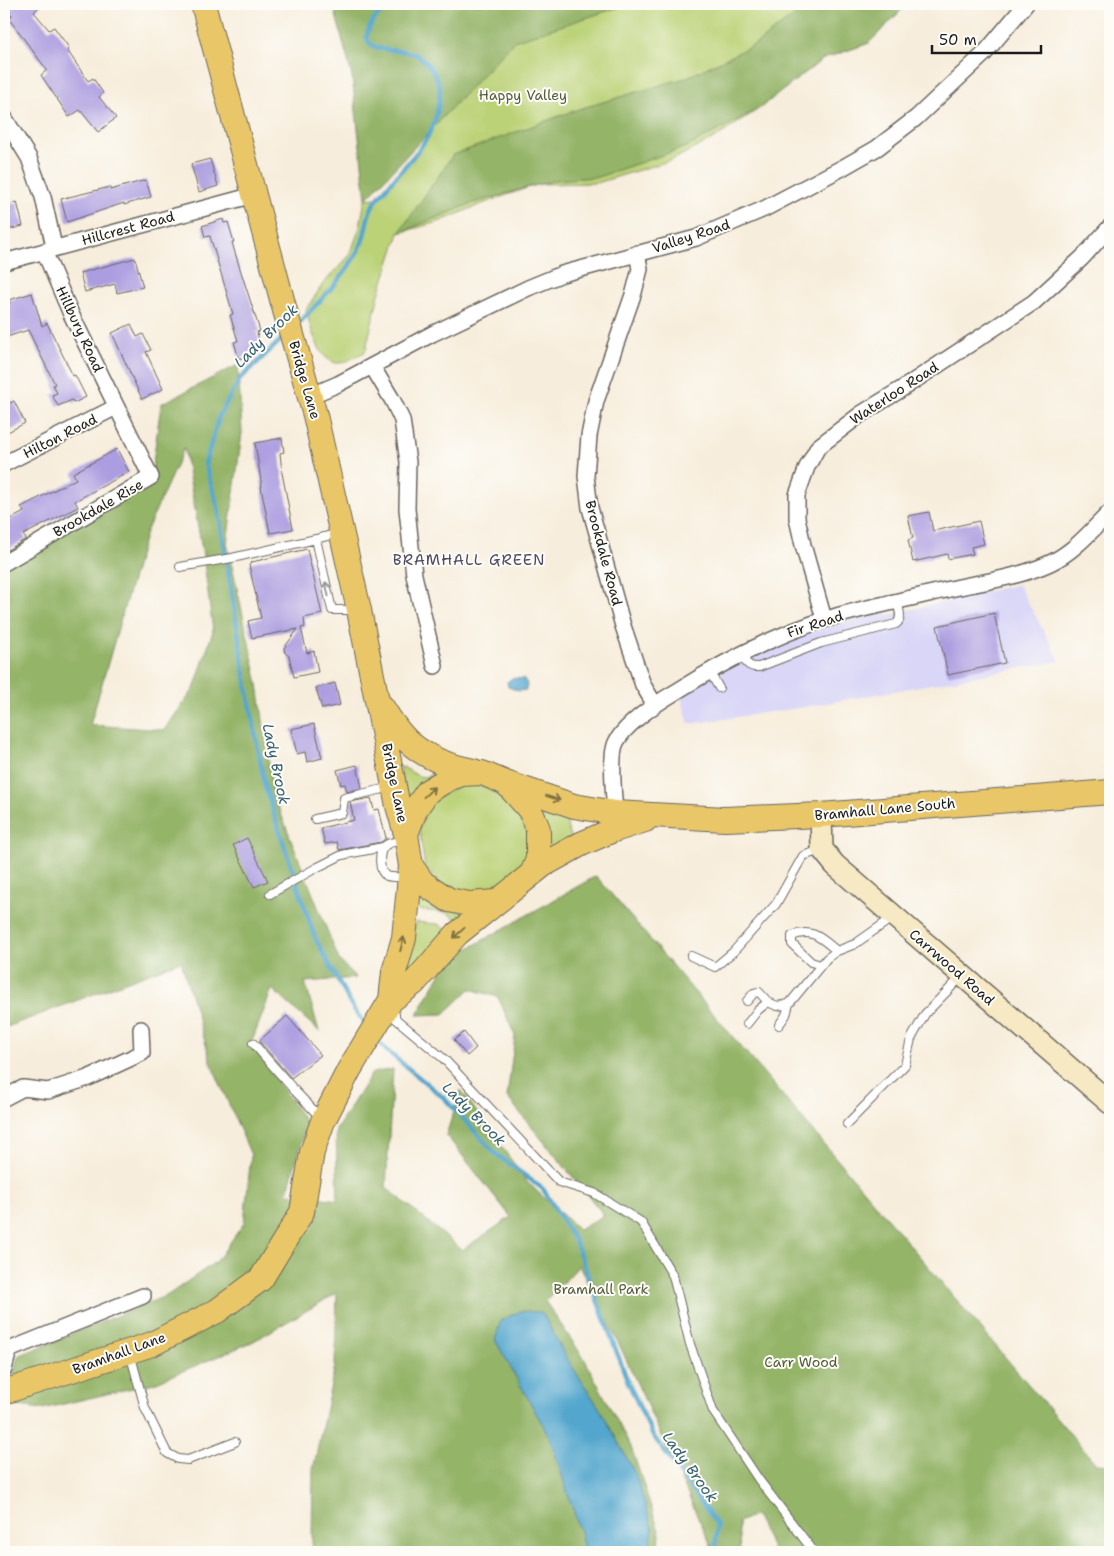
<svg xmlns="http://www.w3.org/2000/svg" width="1114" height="1556" viewBox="0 0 1114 1556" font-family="'Shantell Sans',sans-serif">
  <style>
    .built { fill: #d9d6f7 }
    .green { fill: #bbd277; stroke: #6c774a }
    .forest { fill: #94b468; stroke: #586842; fill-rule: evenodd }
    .water { fill: #52a6cd; stroke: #376174 }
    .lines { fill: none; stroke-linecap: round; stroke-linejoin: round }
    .stream { stroke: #52a6cd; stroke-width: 4.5 }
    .building { fill: #ac9de0 }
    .lane-casing { stroke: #69655f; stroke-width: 10 }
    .street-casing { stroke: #69655f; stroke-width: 18 }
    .secondary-casing { stroke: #69655f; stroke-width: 24 }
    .primary-casing { stroke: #69655f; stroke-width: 26 }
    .lane { stroke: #fff; stroke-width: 8 }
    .street { stroke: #fff; stroke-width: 15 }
    .secondary { stroke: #f6e9c3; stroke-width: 21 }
    .primary { stroke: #e9c769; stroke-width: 24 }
    .oneway { stroke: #999 }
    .oneway2 { stroke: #827242 }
    .labels { text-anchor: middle; stroke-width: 4; stroke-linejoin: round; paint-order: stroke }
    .park-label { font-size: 14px; fill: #545c3c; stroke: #fdfcf7 }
    .street-label { font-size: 14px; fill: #1c1c1c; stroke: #fdfcf7 }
    .water-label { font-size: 15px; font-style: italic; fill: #376174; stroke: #fdfcf7 }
    .neighbourhood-label { font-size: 15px; letter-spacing: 1px; fill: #4e4961; stroke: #fdfcf7 }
  </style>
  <rect width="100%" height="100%" fill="#fdfcf7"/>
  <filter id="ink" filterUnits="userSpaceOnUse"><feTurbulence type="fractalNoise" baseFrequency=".02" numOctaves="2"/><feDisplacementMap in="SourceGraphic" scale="10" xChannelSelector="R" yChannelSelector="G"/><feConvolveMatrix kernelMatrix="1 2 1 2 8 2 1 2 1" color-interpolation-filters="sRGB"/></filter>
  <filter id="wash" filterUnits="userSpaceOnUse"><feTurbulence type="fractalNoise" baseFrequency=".0096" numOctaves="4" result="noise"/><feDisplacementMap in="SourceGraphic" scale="20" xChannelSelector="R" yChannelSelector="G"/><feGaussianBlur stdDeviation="1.12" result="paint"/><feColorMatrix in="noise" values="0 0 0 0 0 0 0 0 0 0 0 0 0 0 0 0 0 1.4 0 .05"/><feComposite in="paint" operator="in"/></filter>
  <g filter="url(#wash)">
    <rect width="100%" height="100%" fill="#f7eddc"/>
    <path class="built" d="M1018 584 1060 661 805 707 689 724 681 697 705 680 760 652 801 635 852 620 887 612 888 615Z"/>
    <path class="green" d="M383 4H907L869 43 823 59 760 108 715 138 672 160 597 183 538 184 479 205 441 221 399 233 379 294 365 352C357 355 348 362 340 363 319 365 310 325 306 310L323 284 350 255 360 227 365 199 376 198 423 142 433 122Z
      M403 767 418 776 425 777 439 771 409 804 399 768Z
      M474 784 485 787 512 802 528 819 529 862 490 895 450 896 425 868 419 828 432 801 460 785Z
      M535 800 566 815 568 830 572 838 550 851Z
      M416 890 466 914 461 923 448 913 419 910 415 907Z
      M416 922 438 924 448 931 413 975 402 969Z"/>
    <path class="forest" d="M333 4H629L514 41 366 199 352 76Z
      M810 4H907L869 43 823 59 760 108 689 146 598 177 555 180 473 203 399 233 453 155 579 109 685 78 756 44Z
      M238 365 242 433 227 543 258 684 273 794 339 960 356 978 305 982 319 1031 272 989 251 1044 307 1124 287 1193 338 1200 336 1130 372 1073 393 1069 386 1187 462 1250 511 1217 446 1135 461 1090 527 1182 579 1230 604 1215 507 1097 515 1036 498 997 470 989 444 1014 417 1015 448 960 596 876 1096 1464 1110 1465V1552H774L755 1515 738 1522 740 1552H714L620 1346 579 1266 545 1301 585 1360 631 1447 660 1534 658 1552H315L312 1544 313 1470 335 1366 337 1293 252 1342 154 1383 42 1409 5 1404 18 1356 168 1295 217 1261 244 1223 251 1155 212 1065 181 961 4 1028V563L151 477 161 404ZM184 448 203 555 213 631 194 689 164 730 90 725 146 532Z"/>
    <path class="water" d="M512 678 524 679 527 684 526 690 519 691 508 687 507 682Z
      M521 1311 542 1312 566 1357 600 1409 636 1475 653 1529 650 1552H584L581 1535 550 1438 495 1340 501 1320Z"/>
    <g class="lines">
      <path class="stream" d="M297 325C320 301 347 275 361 245 366 234 366 220 371 209 375 201 382 194 387 187 415 153 438 138 440 90 440 84 435 75 432 70 426 61 419 54 408 52 394 49 358 53 369 28 373 19 382 11 388 4
        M284 337 240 379 219 416 205 464 218 507 244 670 265 787 315 938 353 1008 366 1025
        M377 1039 386 1050 444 1098 496 1154 543 1189 575 1241 628 1382 652 1434 717 1525 715 1552"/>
    </g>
    <g id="blocks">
      <path class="building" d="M4 4H42L34 12 49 30 54 27 69 48 67 50 88 81 93 78 103 93 99 97 116 118 98 132 80 110 69 117 41 75 47 70 9 19 12 15Z
        M210 159 218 186 199 192 191 164Z
        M146 180 151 197 124 205V203L67 222 61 199 110 187V190Z
        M17 202 23 226 4 231V206Z
        M223 219 224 223 228 222 234 242H232L235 253 260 331 257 332 260 345 251 347 253 354 239 359 234 342 238 341 230 315 233 314 210 236 205 237 202 226Z
        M135 258 143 287 117 293 115 284 85 292 80 273Z
        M32 293 42 326 47 323 73 376 75 375 86 397 74 403 72 400 58 406 52 395 57 393 53 385 55 384 28 330 4 338V305L10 303 9 300Z
        M131 324 137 337 143 334 151 350 146 352 163 389 142 399 112 333Z
        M14 401 25 423 4 434V406Z
        M282 438 284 452 280 453 282 473 293 529 270 533 261 487H262L255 443Z
        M117 449 129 472 75 501 78 507 23 535 26 539 4 552V523L24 512 21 507 76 479 73 473Z
        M929 512 933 531 979 521 984 544 971 547 973 554 948 559 947 554 913 562 908 540 913 538 908 516Z
        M307 549 322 614 304 618 305 627 301 628 307 653 314 651 318 672 294 677 289 656 285 653 284 648 298 629 252 638 248 621 261 618 249 565 252 562Z
        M994 613 1005 663 948 675 937 626Z
        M335 683 340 705 322 709 316 688Z
        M314 724 322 758 307 762 305 752 297 754 291 729Z
        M357 765 362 788 347 792 345 784 341 785 337 770Z
        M371 798 374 810 379 809 386 838 381 842 339 850 337 842 325 844 321 828 354 820 350 802Z
        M247 838 268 881 254 887 233 845Z
        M287 1016 321 1055 291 1078 259 1041Z
        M464 1032 476 1048 467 1056 454 1040Z"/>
    </g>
  </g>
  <g filter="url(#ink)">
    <use href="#blocks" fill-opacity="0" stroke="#69655f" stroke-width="1"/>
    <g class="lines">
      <g class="lane-casing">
        <path id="lane" d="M339 533 316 539 332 610H357
          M180 567 232 558 316 539
          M740 654C746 662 748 668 759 667L821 643 896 624C903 619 899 609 897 602
          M709 671 719 688
          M315 819 342 813 344 798 392 787
          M405 841C399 842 391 841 386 845 378 850 378 872 387 876 393 878 401 877 407 877
          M270 894 316 868 342 855 383 847
          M691 956 715 967 733 952 776 904 803 856 821 850
          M821 965 811 962 792 944V936C812 927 822 939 837 951
          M747 1001 754 993 759 992 768 1002
          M393 1007 396 1019 444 1059 559 1182 594 1193 641 1222 673 1276 690 1344 713 1411 759 1480 814 1552
          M747 1024 758 1010 768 1002 777 1006 789 1004 827 958 837 951 855 944 892 918
          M779 1025 786 1015 789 1004
          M253 1043 295 1091 320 1117
          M847 1124 905 1065 911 1039 925 1014 961 977
          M130 1353 145 1408 167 1453 178 1459 188 1460 235 1442"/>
      </g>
      <g class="street-casing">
        <path id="street" d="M4 117 29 158 43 197 54 247
          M637 253 640 269 634 292 596 401 589 436 586 476 590 508 623 626 643 685 655 705
          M4 262 254 195
          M372 366 393 401 402 420 408 462 407 509 414 575 435 666
          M310 396 338 384 432 334 528 288 562 274 696 238 764 209 842 168 877 148 916 118 984 54 1026 4
          M4 464 116 407
          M4 563 151 477 71 314 44 251
          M824 619 803 545 797 518V495L807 467 818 447 861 414 900 390 1034 302 1082 258 1110 227
          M614 820 615 813C614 797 610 760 615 745 622 726 657 703 674 693 734 655 794 625 863 609 895 602 927 594 959 587 989 581 1022 576 1050 563 1074 552 1092 530 1110 512
          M4 1098 23 1088 48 1091 88 1078 142 1053 141 1029
          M4 1369 9 1350 143 1296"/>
      </g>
      <g class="secondary-casing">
        <path id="secondary" d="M821 815 822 849 835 865 1110 1103"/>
      </g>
      <g class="primary-casing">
        <path id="primary" d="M203 4 284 307 315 415 359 610 398 806 406 834
          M382 707C390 720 399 734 411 744 429 759 451 767 474 771
          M506 783 574 806 615 813 725 819 821 815 1110 792
          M496 902 469 904 449 900 423 883 411 866 406 834 416 808 428 791 448 779 462 774 482 773 506 783 530 810 538 829V859L532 874
          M391 1000 414 983 457 934 543 865 581 844 611 831 645 820
          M4 1392 152 1344 217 1311 261 1279 302 1212 312 1152 323 1121 349 1070 391 1000 394 972 404 938 411 866"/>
      </g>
      <use href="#lane" class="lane"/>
      <use href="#street" class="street"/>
      <use href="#secondary" class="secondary"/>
      <use href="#primary" class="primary"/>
    </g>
    <defs><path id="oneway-shaft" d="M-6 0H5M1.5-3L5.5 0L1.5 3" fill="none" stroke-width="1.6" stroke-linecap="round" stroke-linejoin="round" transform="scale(1.25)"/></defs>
    <use class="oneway" href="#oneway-shaft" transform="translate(327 589) rotate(-102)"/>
    <g class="oneway2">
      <use href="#oneway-shaft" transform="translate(429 792) rotate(-43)"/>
      <use href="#oneway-shaft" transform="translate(553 798) rotate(18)"/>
      <use href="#oneway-shaft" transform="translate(459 933) rotate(137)"/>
      <use href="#oneway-shaft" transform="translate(402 944) rotate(-76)"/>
    </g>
  </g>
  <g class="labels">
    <g class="park-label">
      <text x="523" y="100">Happy Valley</text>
      <text x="601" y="1294">Bramhall Park</text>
      <text x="801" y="1367">Carr Wood</text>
    </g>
    <g class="street-label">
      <text transform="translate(128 228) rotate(-15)" y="5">Hillcrest Road</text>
      <text transform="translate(691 236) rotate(-18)" y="5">Valley Road</text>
      <text transform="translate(80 329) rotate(65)" y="5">Hillbury Road</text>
      <text transform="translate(305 380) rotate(74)" y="5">Bridge Lane</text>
      <text transform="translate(894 393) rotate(-33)" y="5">Waterloo Road</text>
      <text transform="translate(60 436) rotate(-27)" y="5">Hilton Road</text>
      <text transform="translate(98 508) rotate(-30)" y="5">Brookdale Rise</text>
      <text transform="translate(604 553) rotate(75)" y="5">Brookdale Road</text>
      <text transform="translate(815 624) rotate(-18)" y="5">Fir Road</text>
      <text transform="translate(395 783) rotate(78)" y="5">Bridge Lane</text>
      <text transform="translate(885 809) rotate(-5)" y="5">Bramhall Lane South</text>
      <text transform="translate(952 967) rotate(41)" y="5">Carrwood Road</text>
      <text transform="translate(119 1353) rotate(-20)" y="5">Bramhall Lane</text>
    </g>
    <g class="water-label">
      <text transform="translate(266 336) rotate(-45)" y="5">Lady Brook</text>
      <text transform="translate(276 764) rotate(78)" y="5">Lady Brook</text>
      <text transform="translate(474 1114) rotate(45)" y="5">Lady Brook</text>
      <text transform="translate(690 1467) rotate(54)" y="5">Lady Brook</text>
    </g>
    <g class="neighbourhood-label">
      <text x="469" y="565">BRAMHALL GREEN</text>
    </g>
  </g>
  <rect width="1114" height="1556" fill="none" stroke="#fdfcf7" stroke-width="20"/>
  <path d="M932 45v8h109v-8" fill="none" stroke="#1c1c1c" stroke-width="2.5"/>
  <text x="939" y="45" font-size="15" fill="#1c1c1c" stroke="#fdfcf7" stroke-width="4" paint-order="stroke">50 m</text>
</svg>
